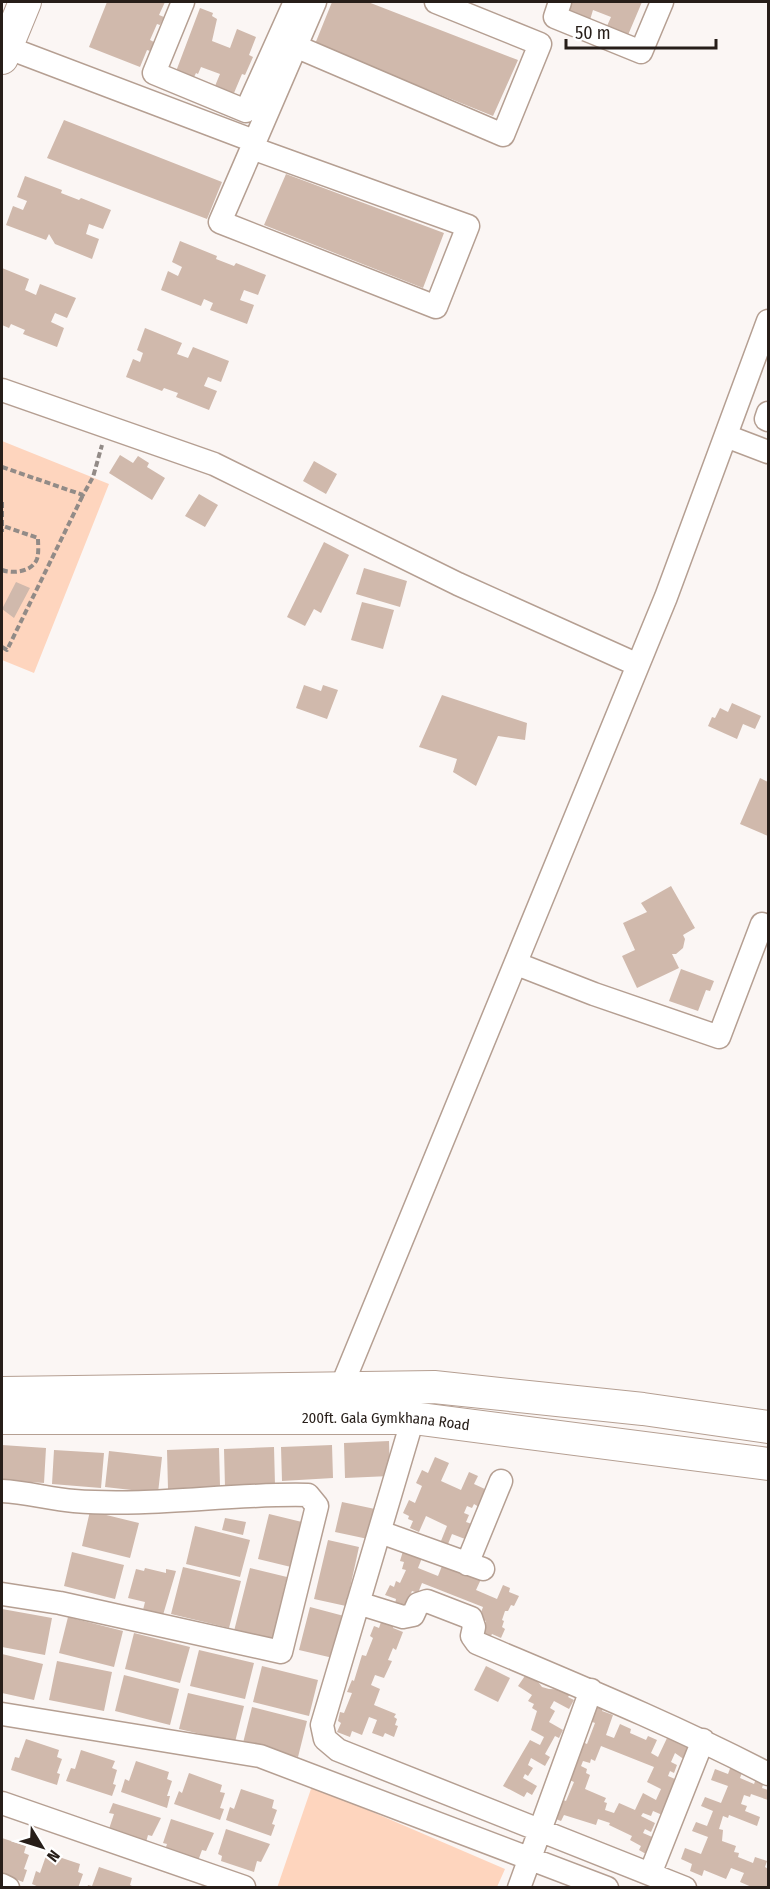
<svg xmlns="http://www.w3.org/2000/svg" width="770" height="1889" viewBox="0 0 770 1889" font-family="'Fira Sans Condensed',sans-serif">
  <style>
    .green { fill: #fed5be }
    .building { fill: #d0b9ac; fill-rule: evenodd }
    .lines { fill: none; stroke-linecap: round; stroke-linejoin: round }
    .street-casing { stroke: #b59f92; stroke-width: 25 }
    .secondary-casing { stroke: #b59f92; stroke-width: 34 }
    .path { stroke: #928b87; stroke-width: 4; stroke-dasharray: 6 3; stroke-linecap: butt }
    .street { stroke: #fff; stroke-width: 22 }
    .secondary { stroke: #fff; stroke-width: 32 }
    .labels { text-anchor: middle; stroke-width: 4.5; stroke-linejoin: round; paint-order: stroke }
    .street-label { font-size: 15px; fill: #271e19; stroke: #fff }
  </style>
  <rect width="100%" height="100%" fill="#fbf6f4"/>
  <path class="green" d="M2 441 109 484 34 673 2 660Z
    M312 1786 505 1869 497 1887 277 1888Z"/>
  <path class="building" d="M107 2H165L159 15 164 17 160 25 157 24 150 40 154 42 150 51 147 50 140 67 89 47Z
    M332 2H368L518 60 493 116 315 44Z
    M567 2H642L628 35 607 26 611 17 593 10 590 20 564 10Z
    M200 8 213 13 212 16 217 19 212 41 230 48 237 29 256 37 249 55 253 57 245 75 242 74 234 93 215 86 220 74 201 67 198 74 196 73 193 79 175 74Z
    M64 120 222 182 207 219 47 158Z
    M286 174 444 233 423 288 264 225Z
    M25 176 62 190 61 193 79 200 81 198 111 210 103 229 89 224 86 234 99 239 92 259 55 244 49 234 46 240 6 225 13 206 23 210 27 201 17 197Z
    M180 241 217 256 216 259 234 266 236 263 266 275 258 295 244 290 240 300 254 305 247 324 210 310 213 303 204 299 201 306 161 290 168 271 178 276 182 267 172 262Z
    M2 268 29 279 25 290 36 295 40 284 76 298 67 318 55 313 51 322 64 328 57 347 23 334 25 330 11 324 9 328 2 325Z
    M145 328 182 343 177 354 188 358 193 347 229 361 221 382 208 377 204 386 217 391 209 410 176 397 178 393 164 388 162 391 126 377 133 359 140 362 143 353 137 350Z
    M120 455 133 463 138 456 149 463 147 467 165 478 152 500 109 473Z
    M314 461 337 474 326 494 303 481Z
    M199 494 218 505 205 527 185 516Z
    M324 542 349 555 321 613 314 609 305 626 287 617Z
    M364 568 407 581 400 607 356 594Z
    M16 582 30 588 14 618 2 609Z
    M362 602 394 610 383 649 351 640Z
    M304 685 321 691 323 685 338 690 327 719 296 708Z
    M442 695 527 723 525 740 498 736 476 786 453 772 457 759 419 747Z
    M732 703 761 716 755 729 743 724 737 739 708 726 712 717 715 718 720 708 728 712Z
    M760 778 768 782V836L740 824Z
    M671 886 695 928 683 935 685 939 683 948 676 954H672L679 968 637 988 622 956 635 950 623 923 647 912 641 903Z
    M681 969 714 981 710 991 706 990 698 1011 669 1001Z
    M389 1441 390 1476 345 1478 344 1443Z
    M2 1445 46 1448 44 1483 2 1480Z
    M332 1445 333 1478 282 1481 281 1447Z
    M274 1447 275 1485 225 1487 224 1449Z
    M219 1448 220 1486 168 1489 167 1450Z
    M54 1450 104 1453 101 1488 52 1484Z
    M109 1451 162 1457 158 1493 105 1487Z
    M435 1457 449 1463 441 1481 461 1490 469 1472 478 1476 474 1484 487 1490 479 1507 474 1504 472 1508 467 1506 464 1513 469 1515 466 1522 472 1524 465 1539 452 1534 448 1544 441 1541 447 1526 426 1516 419 1532 410 1528 413 1521 408 1519 409 1516 403 1513 409 1500 415 1503 422 1486 416 1483 422 1470 428 1473Z
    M342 1502 375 1509 368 1539 335 1532Z
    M90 1511 139 1523 130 1558 82 1546Z
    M269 1514 302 1522 291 1567 258 1559Z
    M225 1518 246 1522 243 1535 222 1530Z
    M195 1526 250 1540 240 1577 186 1564Z
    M328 1540 359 1547 346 1606 314 1599Z
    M403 1551 424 1553 418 1568 438 1576 444 1561 482 1577 476 1590 497 1599 503 1585 510 1588 509 1592 519 1596 514 1606 511 1605 508 1611H505L502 1620 504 1621 502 1627 505 1629 501 1638 492 1634 488 1641 479 1638 486 1621 479 1618 483 1607 422 1583 418 1593 412 1591 405 1608 395 1604 396 1599 385 1595 390 1585 394 1587 396 1581 400 1583 406 1570 402 1569 404 1562 400 1561Z
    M72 1552 124 1565 115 1599 64 1586Z
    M183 1567 241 1581 229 1628 171 1614Z
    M145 1568 166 1573V1569L176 1571 163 1615 143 1610 145 1602 128 1598 136 1569 144 1571Z
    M250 1568 287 1577 272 1640 234 1631Z
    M310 1607 344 1616 333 1658 299 1650Z
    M2 1609 52 1618 45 1655 2 1647Z
    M68 1617 123 1631 114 1667 59 1653Z
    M382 1619 394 1624 393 1628 403 1632 396 1650 393 1648 388 1660 392 1661 384 1678 375 1675 371 1685 380 1689 374 1705 396 1714 394 1717 397 1719 395 1725 398 1726 394 1737 385 1733 383 1737 372 1733 377 1720 369 1717 362 1735 352 1731 350 1737 337 1732 341 1723 338 1721 340 1712 344 1713 352 1693 347 1692 352 1680 354 1681 362 1655 366 1656 373 1638 370 1636 374 1626 379 1628Z
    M134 1633 190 1647 180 1683 125 1669Z
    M199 1650 254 1663 245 1699 190 1686Z
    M2 1654 43 1664 34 1700 2 1693Z
    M57 1661 112 1672 104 1711 49 1700Z
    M262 1666 318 1680 309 1716 253 1702Z
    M486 1666 510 1678 498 1702 474 1690Z
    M529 1670 542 1687 549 1689 573 1690 568 1697 574 1700 569 1709 554 1701 550 1708 555 1711 549 1722 563 1730 559 1738 555 1736 545 1754 550 1757 545 1766 531 1758 528 1765 533 1768 528 1776 525 1774 523 1778 537 1786 532 1795 527 1792 524 1797 503 1786 530 1740 540 1745 544 1737 531 1730 537 1711 532 1708 534 1704 528 1701 532 1695 518 1686Z
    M124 1675 179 1689 170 1725 115 1711Z
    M188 1693 244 1706 235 1742 179 1729Z
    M592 1703 604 1707 602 1711 613 1715 606 1735 614 1738 620 1724 631 1729 630 1733 646 1740 648 1736 657 1740 651 1753 658 1757 668 1736 694 1742 685 1760 675 1753 671 1762 677 1765 674 1773 670 1771 668 1776 682 1782 667 1817 653 1811 651 1816 643 1813 641 1816 655 1823 651 1832 645 1829 643 1833 659 1840 646 1854 639 1850 641 1846 630 1840 632 1836 609 1825 610 1823 598 1819 596 1825 564 1815 561 1821 548 1816 553 1796 566 1801 574 1782 560 1776 574 1738 587 1744 595 1723 582 1718ZM601 1746 654 1767 647 1782 661 1789 656 1800 643 1793 635 1810 619 1803 614 1813 605 1810 607 1803 604 1802 606 1798 585 1789 590 1775 586 1773 587 1769 581 1766 583 1761 590 1763 591 1759 595 1761Z
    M252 1707 307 1721 298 1757 243 1743Z
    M26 1739 59 1750 57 1757 62 1759 57 1773 60 1774 57 1785 11 1770 15 1757 19 1758Z
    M81 1750 115 1761 112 1768 117 1770 113 1784 116 1785 112 1796 66 1781 71 1768 75 1769Z
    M136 1761 169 1772 167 1779 172 1781 167 1796H170L167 1808 121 1792 125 1779 129 1781Z
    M731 1766 743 1770 740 1778 754 1784 757 1776 765 1778 762 1788 768 1790V1800L751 1794 750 1797 744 1795 741 1804 747 1806 745 1811 760 1817 757 1826 729 1815 728 1818 723 1816 719 1829 723 1830 722 1841 736 1846 734 1852 739 1853 738 1857 753 1863 755 1857 767 1861 765 1867 768 1869V1888H754L740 1882 744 1873 731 1868 726 1879 704 1870 702 1876 690 1871 692 1864 681 1859 685 1848 701 1854 708 1837 692 1831 696 1822 707 1826 713 1811 701 1806 705 1797 721 1803 728 1786 711 1780 715 1769 728 1774Z
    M189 1773 222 1785 220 1792 225 1793 220 1808 224 1809 220 1820 174 1804 179 1791 182 1793Z
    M241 1789 274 1800 272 1808 277 1810 272 1824 275 1825 271 1836 226 1820 230 1807 234 1809Z
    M113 1803 161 1818 152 1836 148 1835 145 1846 109 1829 114 1814 109 1813Z
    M171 1819 214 1833 206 1851 202 1850 198 1861 165 1850 167 1844 163 1843Z
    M226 1829 270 1844 261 1862 257 1861 254 1872 221 1861 222 1856 218 1854Z
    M2 1838 26 1846 24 1853 29 1855 24 1869 27 1870 23 1882 2 1874Z
    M47 1853 80 1864 78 1872 83 1874 78 1888H41L32 1884 36 1871 40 1873Z
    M99 1867 132 1878 130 1885 136 1888H87L88 1885 92 1886Z"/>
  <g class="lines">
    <g class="street-casing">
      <path id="street" d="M183 2 154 73 246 111 295 2
        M560 2 555 17 641 52 662 2
        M295 46 503 135 540 44 436 2
        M6 47 254 141
        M252 148 220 222 436 307 468 226 252 148 315 2
        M2 390 214 464 458 584 638 665
        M768 413 766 419 768 420
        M726 436 768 452
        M517 964 594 994 719 1037 762 924
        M336 1400 666 597 768 321
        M413 1418 322 1725 325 1739 338 1750 685 1888
        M2 1491C26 1492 50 1499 74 1501 152 1507 230 1493 308 1495L317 1506 281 1652 60 1603 2 1594
        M380 1532 483 1569
        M467 1564 501 1481
        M358 1603 403 1617 413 1615 418 1604 427 1601 471 1618 474 1627 472 1636 477 1643C576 1685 674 1725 768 1774
        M2 1714 260 1756 607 1888
        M2 1803 244 1887
        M650 1874 703 1740
        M2 1885 8 1888
        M519 1888 591 1690"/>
    </g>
    <g class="secondary-casing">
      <g id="secondary">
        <path d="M2 58 25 2"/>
        <path d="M2 1393 434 1387 643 1409 768 1427"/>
        <path id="s1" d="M2 1418H413L768 1464"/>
      </g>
    </g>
    <path class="path" d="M2 467 83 495 93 477 102 445
      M2 502V532
      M2 570C13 574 32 572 37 559 39 553 38 544 38 538L3 526
      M2 647 7 650 83 495"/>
    <use href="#street" class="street"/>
    <use href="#secondary" class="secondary"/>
  </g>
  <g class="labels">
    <g class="street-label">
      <text dy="5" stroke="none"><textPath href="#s1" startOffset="384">200ft. Gala Gymkhana Road</textPath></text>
    </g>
  </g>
  <rect width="770" height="1889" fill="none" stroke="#271e19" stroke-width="6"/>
  <g transform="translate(42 1847) rotate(128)" stroke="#ffffff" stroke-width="4.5" paint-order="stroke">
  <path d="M0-4.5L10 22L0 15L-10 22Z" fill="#271e19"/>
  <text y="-9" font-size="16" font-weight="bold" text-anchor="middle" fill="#271e19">N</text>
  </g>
  <path d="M566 39v9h150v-9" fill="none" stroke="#271e19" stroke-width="3"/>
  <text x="575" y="39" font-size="18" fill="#271e19" stroke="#ffffff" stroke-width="4.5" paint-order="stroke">50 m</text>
</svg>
